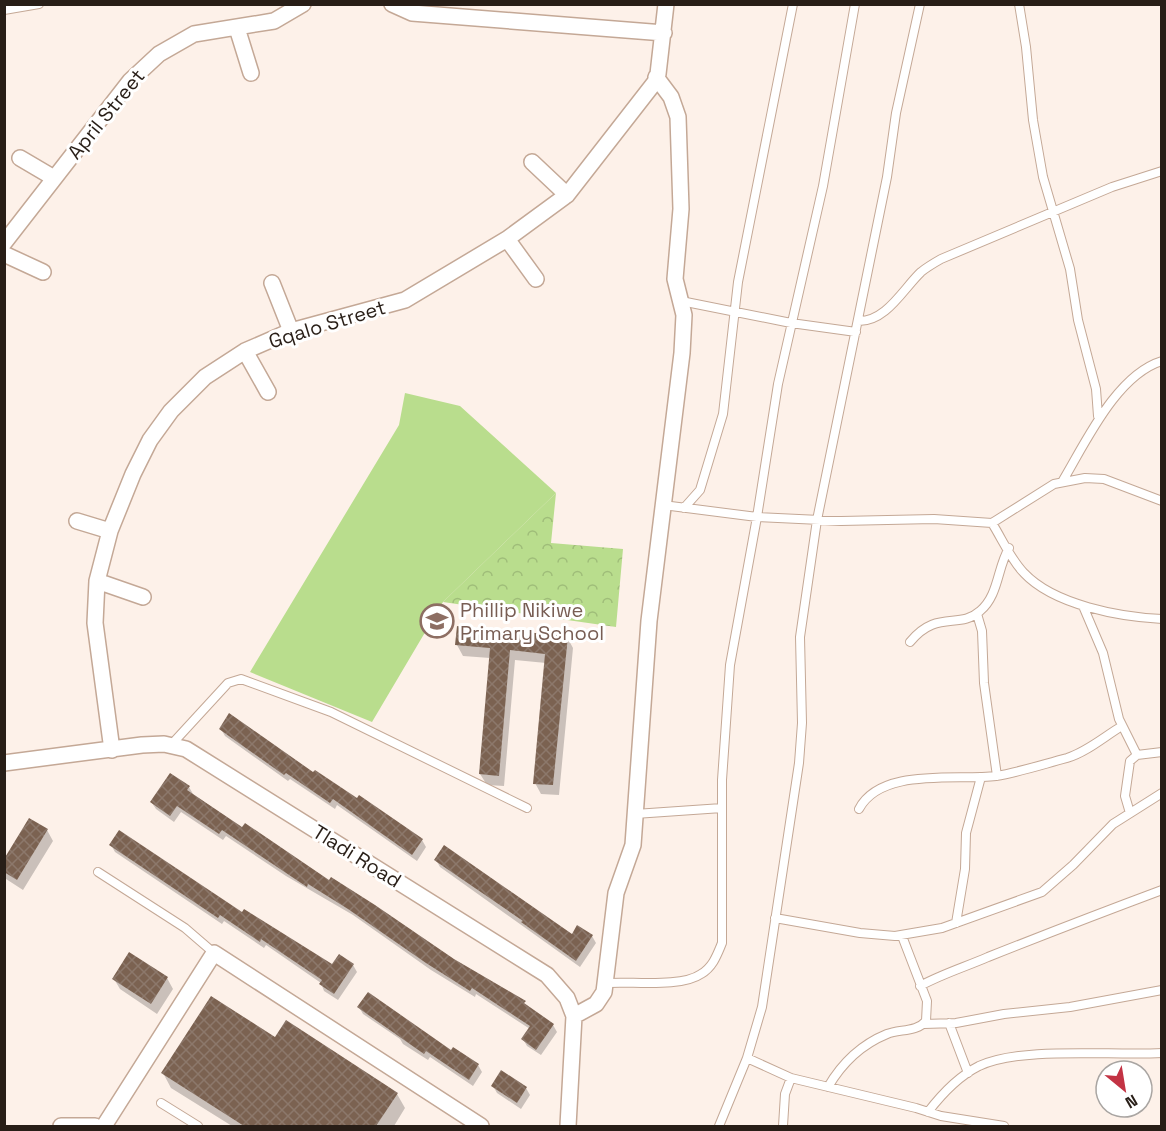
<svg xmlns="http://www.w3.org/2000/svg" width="1166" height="1131" viewBox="0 0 1166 1131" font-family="'Space Grotesk',sans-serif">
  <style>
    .park { fill: url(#park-crowns) }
    .pitch { fill: #b9dd8d }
    .shadow { fill: #0003 }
    .building { fill: url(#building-cross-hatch) }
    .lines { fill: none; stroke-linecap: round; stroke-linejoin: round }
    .lane-casing { stroke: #c4a896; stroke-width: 10 }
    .street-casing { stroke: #c4a896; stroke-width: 18 }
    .lane { stroke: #fff; stroke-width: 8 }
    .street { stroke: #fff; stroke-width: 15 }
    .labels { text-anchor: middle; stroke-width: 6; stroke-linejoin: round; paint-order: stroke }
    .street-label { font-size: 20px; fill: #281e17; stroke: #fff }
    .education-label { font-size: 20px; fill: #785e54; stroke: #fff; text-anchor: start }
  </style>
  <defs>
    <pattern id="park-crowns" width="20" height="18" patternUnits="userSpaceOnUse" patternTransform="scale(1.5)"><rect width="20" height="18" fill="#b9dd8d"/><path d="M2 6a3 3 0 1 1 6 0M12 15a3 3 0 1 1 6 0" fill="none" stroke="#9fbd79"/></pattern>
    <pattern id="building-cross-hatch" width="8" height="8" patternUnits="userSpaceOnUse" patternTransform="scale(1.5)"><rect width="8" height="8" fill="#7b6251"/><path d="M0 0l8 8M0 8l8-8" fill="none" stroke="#8c786b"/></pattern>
  </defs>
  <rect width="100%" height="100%" fill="#fdf1e9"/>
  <path class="park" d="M556 493 551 543 623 549 616 627 443 602Z"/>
  <path class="pitch" d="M405 393 460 406 556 493 443 602 372 722 250 672 399 425Z"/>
  <path class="shadow" d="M567 637 573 648 559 795 541 794 535 783 546 663 515 660 504 786 487 785 480 774 490 658 463 656 457 645Z
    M221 729 314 774 422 840 426 847 417 861 337 805 335 809 290 779 288 781 225 736Z
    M189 787 193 794 243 829 330 882 553 1025 557 1032 541 1055 527 1046 523 1039 530 1029 476 994 475 997 431 970 353 915 286 876 226 836 223 840 181 812 174 822 156 809 152 803Z
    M47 830 53 841 23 890 6 879 4 862Z
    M111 845 243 914 332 966 353 965 357 972 338 1000 324 991 321 983 266 945 264 948 224 921 222 924 115 852Z
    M436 860 572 936H592L596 943 580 967 440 867Z
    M167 978 173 989 157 1014 120 989 114 979Z
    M359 1007 451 1052 454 1049 478 1065 482 1072 473 1086 430 1057 428 1060 403 1044 400 1039 363 1014Z
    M275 1040 397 1094 405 1108 394 1126H232L171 1088 163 1073Z
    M502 1072 526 1088 530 1095 521 1109 497 1093 493 1086Z"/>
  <path class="building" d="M457 626 568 636 553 785 533 784 545 654 510 650 499 776 479 774 490 648 455 645Z
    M229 713 313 772 315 770 357 798 359 795 423 839 412 855 333 799 330 803 286 773 284 775 219 729Z
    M170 773 190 786 187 790 242 827 245 823 329 880 331 877 375 905 454 959 526 1001 524 1003 554 1024 536 1050 521 1039 530 1026 472 988 470 991 426 963 348 909 308 884 307 887 222 830 219 834 177 806 170 816 150 802Z
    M29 818 48 829 17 880 4 872V859Z
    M119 830 242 912 244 909 332 964 339 954 354 964 334 994 319 984 322 980 261 939 260 942 220 915 218 918 109 845Z
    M444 845 572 934 577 925 593 935 576 961 521 922 523 921 434 860Z
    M129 952 168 977 151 1004 112 979Z
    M368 992 451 1050 453 1047 479 1064 469 1080 426 1051 424 1054 357 1007Z
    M211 996 275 1037 286 1020 398 1093 376 1126H244L161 1073Z
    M501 1070 527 1087 517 1103 491 1086Z"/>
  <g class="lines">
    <g class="lane-casing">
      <path id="lane" d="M1019 4 1026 47 1033 120 1043 177 1070 269 1078 320 1096 389 1098 416
        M4 10 39 4
        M681 301 791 323 856 332
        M858 321C886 322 903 289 921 272 927 267 934 263 941 259L1112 187 1162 171
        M1062 482C1085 444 1116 375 1162 361
        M663 505 757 517 841 521 934 519 992 523 1054 484 1085 478 1104 479 1162 501
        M684 508 700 490 723 414 738 282 793 4
        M992 523C1002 539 1011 560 1024 573 1054 605 1120 617 1162 619
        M1083 606 1103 653 1119 719 1137 755
        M977 614 982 631 984 683 997 776
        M910 642C937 609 959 630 980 611 999 595 997 568 1009 548
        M171 745 228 683 241 679 331 712 527 808
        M859 809C881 767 957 781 996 776 1020 772 1044 764 1067 758 1087 752 1105 736 1122 726
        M1130 813 1125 796 1130 761 1137 755 1162 752
        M635 814 722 808
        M98 872 185 928 214 953
        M775 918 860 933 895 936 942 928 1042 892 1073 865 1113 824 1162 793
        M956 923 965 869 966 833 981 777
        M607 983C631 981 681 988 701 974 713 967 717 955 722 943V780L730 665 757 517 778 384 823 186 855 4
        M920 986C942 974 965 967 988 957 1046 934 1103 912 1162 890
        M949 1023 968 1073
        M924 1024 956 1023 1004 1014 1070 1007 1162 990
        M747 1058 791 1078 916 1108 941 1116 1004 1126
        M828 1087C842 1063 860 1045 887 1034 899 1029 917 1032 926 1021L927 1001 902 936
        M161 1103 198 1126
        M928 1112C941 1095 959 1076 979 1066 1022 1046 1111 1056 1162 1053
        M719 1126 747 1058 762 1007 799 763 802 723 800 637 817 520 887 177 896 113 920 4
        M783 1126 785 1094 791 1078"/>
    </g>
    <g class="street-casing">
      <path id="street" d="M392 4 412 13 664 33
        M237 28 251 73
        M20 158 54 178
        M532 162 567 195
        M507 239 536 279
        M4 243 130 81 159 54 194 34 274 21 303 4
        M4 254 43 272
        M272 283 291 331
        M245 351 268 392
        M77 521 110 531
        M97 581 143 597
        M112 750 95 623 97 581 110 531 133 474 150 440 171 411 205 377 245 351 291 331 405 300 507 239 567 195 655 82 658 74 666 4
        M4 763 142 745 164 744 186 749 547 975 567 998 574 1016 568 1126
        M574 1016 596 1004 604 992 616 893 633 845 649 621 682 353 684 315 675 279 681 209 678 117 671 97 656 77
        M61 1126H95
        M104 1126 214 953 481 1126"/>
    </g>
    <use href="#lane" class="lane"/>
    <use href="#street" class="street"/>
  </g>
  <defs>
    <g id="school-ring" transform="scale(1.725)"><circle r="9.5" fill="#fff" stroke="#8d6e63" stroke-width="1.5"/><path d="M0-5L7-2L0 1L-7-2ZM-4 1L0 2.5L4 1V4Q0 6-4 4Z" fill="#8d6e63"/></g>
  </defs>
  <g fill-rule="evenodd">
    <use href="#school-ring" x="437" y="621"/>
  </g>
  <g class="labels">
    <g class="street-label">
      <text transform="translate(106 114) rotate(-51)" y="7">April Street</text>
      <text transform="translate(327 324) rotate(-17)" y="7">Gqalo Street</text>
      <text transform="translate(357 856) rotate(32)" y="7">Tladi Road</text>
    </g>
    <g class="education-label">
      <text x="460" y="617">Phillip Nikiwe<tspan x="460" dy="23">Primary School</tspan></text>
    </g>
  </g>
  <rect width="1166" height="1131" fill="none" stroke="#281e17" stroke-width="12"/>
  <g transform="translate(1124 1089) rotate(150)"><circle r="28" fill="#ffffff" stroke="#a9a5a2" stroke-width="1.5"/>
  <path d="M0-4.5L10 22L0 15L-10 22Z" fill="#c33344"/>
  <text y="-9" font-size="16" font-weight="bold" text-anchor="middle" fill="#281e17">N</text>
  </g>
</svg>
